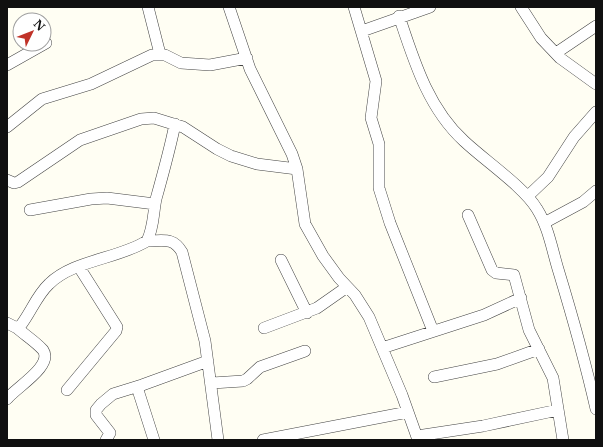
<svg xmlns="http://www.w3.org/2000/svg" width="603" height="447" viewBox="0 0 603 447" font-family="'Libre Baskerville',serif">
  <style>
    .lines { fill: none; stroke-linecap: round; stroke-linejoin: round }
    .minor-casing { stroke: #434343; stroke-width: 12 }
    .minor { stroke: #fff; stroke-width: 11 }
  </style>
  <rect width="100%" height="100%" fill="#fffef3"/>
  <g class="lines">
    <g class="minor-casing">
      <path id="minor" d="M148 7 160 54
        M229 7 250 69 292 154 297 169 305 224 323 256 339 278 355 295 369 317 402 395 418 440
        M354 7 376 81 371 118 379 144V188L390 223 433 331
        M521 7 541 38 560 58 596 84
        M399 16C414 61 428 108 464 141 484 160 524 187 537 209 548 226 552 249 558 269 572 315 585 361 596 409
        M362 31 430 7
        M556 53 596 26
        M7 65 46 43
        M7 127 42 99 91 84 152 55H165L181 63 210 65 247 58
        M7 180 14 183 18 182 80 140 141 119 154 118 183 127 217 149 231 156 257 164 297 169
        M528 196 548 177 574 137 596 112
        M30 210 91 199 107 198 155 204
        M468 215 492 270 496 273 514 275 529 330 553 378 563 440
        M544 223 583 202 596 191
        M147 241C164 241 173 237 182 252L205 341 218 440
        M281 260 307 313
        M7 323 17 328 21 325C31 312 37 295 49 284 73 260 118 259 147 241 154 227 153 213 156 199 163 174 170 149 175 124
        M264 328 317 308 347 287
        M382 348 484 315 521 298
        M434 377 497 364 539 349
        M212 383 243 381 247 379 260 367 305 351
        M137 387 154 440
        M67 390 116 331 117 327 79 267
        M7 399C15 388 54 366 43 350 36 342 25 335 17 328
        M417 436 483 426 558 410
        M106 440 110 433 96 415V410L101 404 113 394 142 385 208 361
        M263 440 408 412"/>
    </g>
    <use href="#minor" class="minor"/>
  </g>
  <rect width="603" height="447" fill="none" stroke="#101010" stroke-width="16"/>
  <g transform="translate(32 32) rotate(47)"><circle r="19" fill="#ffffff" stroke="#9f9f9f"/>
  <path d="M0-3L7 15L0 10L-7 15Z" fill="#c03228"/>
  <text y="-6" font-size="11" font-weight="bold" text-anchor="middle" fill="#101010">N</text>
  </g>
</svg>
